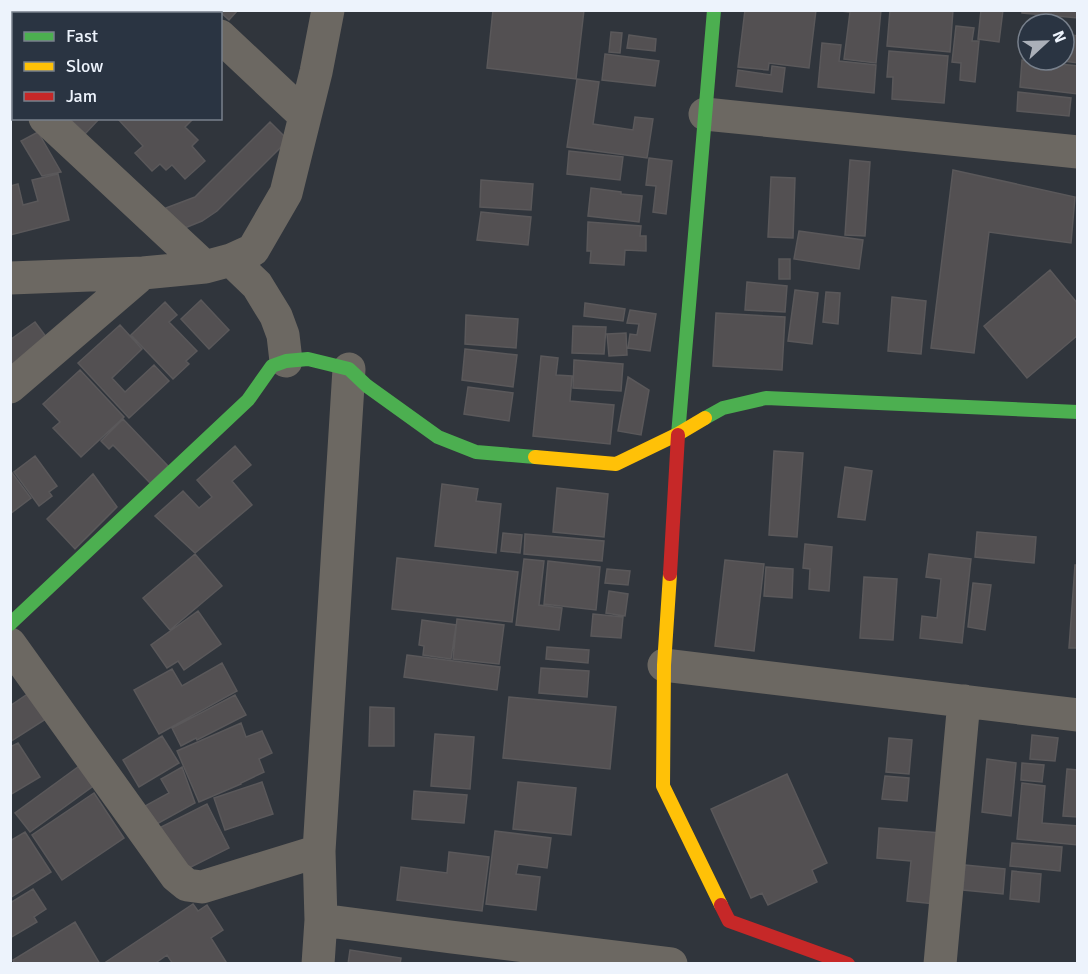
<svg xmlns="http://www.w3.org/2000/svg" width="1088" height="974" viewBox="0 0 1088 974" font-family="Signika,sans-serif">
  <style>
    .building { fill: #535052; stroke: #5a585a; stroke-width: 1.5 }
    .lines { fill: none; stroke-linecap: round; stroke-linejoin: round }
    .street { stroke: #6c6862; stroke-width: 33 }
    .fast { stroke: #4caf50; stroke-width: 14 }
    .slow { stroke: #ffc107; stroke-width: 14 }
    .jam { stroke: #c62828; stroke-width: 14 }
  </style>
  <rect width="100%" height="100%" fill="#30353c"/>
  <path class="building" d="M218 10H238L229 20Z
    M493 10H584L576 79 487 68Z
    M745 10H816L809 68 769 63 768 70 738 67Z
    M831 10H881L876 63 844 59 850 12Z
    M890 10H953L950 52 887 46Z
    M981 10H1003L999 42 978 39Z
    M1022 10H1078V18L1022 13Z
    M956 26 974 28 972 41H979L975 82 960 80 961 63 952 62Z
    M1027 30H1028V57L1024 56Z
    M611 32 622 33 620 53 609 52Z
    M1064 34 1078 36V63L1055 60H1064Z
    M629 35 656 39 655 51 627 48Z
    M822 43 841 45 839 61 876 65 874 93 818 87Z
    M889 51 948 56 944 103 892 99 893 77H887Z
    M605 54 659 61 655 86 602 80Z
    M1022 60 1078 66V94L1020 87Z
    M772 66 785 68 782 92 736 86 738 70 771 75Z
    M577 79 599 82 593 124 633 130 635 117 653 119 647 158 567 147Z
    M1018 92 1071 98 1069 116 1017 111Z
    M69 118H100L85 134Z
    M117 118H194L185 127 198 140 192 146 205 161 185 179 172 165 166 170 160 164 152 171 135 153 143 146Z
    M270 122 288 140 217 211 202 221 175 232 166 208 195 197Z
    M38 132 61 172 42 176 21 141Z
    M569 151 623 157 620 180 567 174Z
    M649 158 672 161 666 214 653 212 656 186 646 185Z
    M850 160 870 162 865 236 845 235Z
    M953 170 1075 197 1071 243 989 232 974 353 931 348Z
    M58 174 69 220 10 235V186L18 184 23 205 38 201 32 180Z
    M771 177 795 178 793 238 768 237Z
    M481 180 533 184 531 210 480 207Z
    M591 188 621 192V194L642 196 639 222 588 216Z
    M481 212 531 217 528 245 477 240Z
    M588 222 641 226 640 236H646V251L625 250 624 265 590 263 591 251H587Z
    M799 231 863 240 859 269 794 259Z
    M779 259H790V279H779Z
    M1050 270 1078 304V335L1027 378 984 326Z
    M747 282 787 286 785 312 745 310Z
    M795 290 818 293 812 344 788 341Z
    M826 292 840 293 838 324 823 322Z
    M892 297 926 301 921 354 888 351Z
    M201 300 229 330 209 349 181 319Z
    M165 302 177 315 169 322 197 351 186 361 189 364 173 379 131 335Z
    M585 303 625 309 623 321 584 316Z
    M630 310 656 314 650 351 628 348 630 334 637 335 639 324 627 323Z
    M716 313 785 317 782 370 713 366Z
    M466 315 518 319 516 348 465 344Z
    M35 322 53 346 10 379V340Z
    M120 325 142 349 112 378 125 392 154 365 169 381 129 418 78 363Z
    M573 326 606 327 604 354 572 353Z
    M626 333 627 355 609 356 607 334Z
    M465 349 517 355 513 387 462 380Z
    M541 356 558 358 556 375 572 376 570 401 614 405 610 444 533 436Z
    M574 360 623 364 621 391 573 388Z
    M80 370 124 417 81 457 53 428 60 422 43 404Z
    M628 377 649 390 641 435 618 431Z
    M468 387 513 393 509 421 464 414Z
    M123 419 168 466 150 483 113 445 109 449 101 441Z
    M235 446 251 465 232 481 252 505 195 553 155 516 183 491 199 508 212 497 197 480Z
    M774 451 803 453 797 537 769 535Z
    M35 456 57 486 49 492 52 496 39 506 14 472Z
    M845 467 872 471 865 520 838 517Z
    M10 470 31 498 10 514Z
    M93 474 117 507 75 549 47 519Z
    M442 484 478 489 476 501 501 504 496 553 435 546Z
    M557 488 608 494 604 537 553 532Z
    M977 532 1036 537 1034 563 975 557Z
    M503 533 522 535 520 553 501 551Z
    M525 534 604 541 602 561 524 554Z
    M805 544 832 547 829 591 809 589 810 569 803 568Z
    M195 554 222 586 170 630 143 598Z
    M929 554 971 559 962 643 920 638 922 616 937 618 941 579 926 577Z
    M397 558 518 572 512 622 392 609Z
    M524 559 544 561 539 605 562 608 559 630 516 625Z
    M725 560 764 564 754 651 715 646Z
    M548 561 600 567 596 610 544 604Z
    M1075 565H1078V648H1069Z
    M766 567 793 569 792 598 764 596Z
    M607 569 630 571 628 585 605 583Z
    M864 577 897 579 893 640 860 638Z
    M973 583 991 585 985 630 968 627Z
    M609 591 628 594 625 616 606 613Z
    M198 611 221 644 184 670 178 661 167 668 151 645Z
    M593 614 623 617 621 638 591 636Z
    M457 619 504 625 499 664 453 659Z
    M422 620 456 625 451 659 423 655 424 646 419 645Z
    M547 647 589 650 588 663 546 659Z
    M407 655 500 667 497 690 404 677Z
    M222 663 237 691 159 734 134 690 172 669 182 686Z
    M541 668 589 671 587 697 539 693Z
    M32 691 49 717 10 742V706Z
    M235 695 246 715 197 740 196 738 181 746 172 728Z
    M509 697 616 707 610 769 503 758Z
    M370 707 394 708V746H369Z
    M241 723 246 737 262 731 272 753 259 759 264 772 241 783V784L199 802 177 751Z
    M435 734 474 737 470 789 431 786Z
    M1032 735 1058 738 1055 761 1030 759Z
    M162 736 179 763 139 787 123 760Z
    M889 738 912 740 909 774 886 772Z
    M18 743 40 777 10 795V747Z
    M987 759 1016 763 1011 816 982 812Z
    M1022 763 1044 765 1042 782 1021 780Z
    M82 764 96 784 30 832 15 813Z
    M182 767 195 803 155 825 145 806 169 793 161 779Z
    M1067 769 1078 770V817L1063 816Z
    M787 774 827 863 812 870 817 882 768 905 762 893 751 898 711 809Z
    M885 776 909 778 907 801 882 799Z
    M262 782 273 814 225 830 214 798Z
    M518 782 576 788 571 835 513 829Z
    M1022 783 1045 786 1042 823 1078 826V845L1017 839Z
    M414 791 467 795 464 823 412 819Z
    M94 793 124 838 62 880 32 835Z
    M207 804 229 848 183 871 161 827Z
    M879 828 941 833 935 904 907 901 911 861 877 858Z
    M495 831 551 838 547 868 518 864 516 874 540 877 536 910 486 904Z
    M25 832 51 872 10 898V841Z
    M1012 843 1062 847 1060 871 1010 866Z
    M449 852 489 857 482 911 397 900 401 867 447 873Z
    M965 865 1005 869 1003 894 963 890Z
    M1012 871 1041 874 1039 902 1010 899Z
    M33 889 46 909 34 917 37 922 10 938V903Z
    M193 904 198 911 207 905 223 930 211 938 226 962 224 964H173L167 955 154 964H103Z
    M75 922 100 964H15L13 960Z
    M350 950 401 958 400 964H348Z"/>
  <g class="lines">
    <path class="street" d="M194 10 197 14
      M220 36 305 116
      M10 86 14 89
      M705 114 1078 152
      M45 118 205 267
      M231 260 257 285 276 316 283 335 286 361
      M10 278 143 273 205 267 231 260 253 250 286 193 316 72 328 10
      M10 387 143 273
      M10 644 176 876 187 885 202 887 319 851
      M664 665 1078 715
      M321 920 451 937 671 964
      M318 964 321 920 319 851 349 369
      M940 964 964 701"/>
    <path class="fast" d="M705 418 723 408 766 398 1078 412
      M678 435 714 10
      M10 624 248 400 272 366 286 361 308 359 349 369 367 386 438 437 476 452 535 457"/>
    <path class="slow" d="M535 457 616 464 678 434 705 418
      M670 574 664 665 663 786 721 905"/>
    <path class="jam" d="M670 574 678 435
      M721 905 729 921 848 964"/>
  </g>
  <rect width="1088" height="974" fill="none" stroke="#edf3fc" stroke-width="24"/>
  <rect x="12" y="12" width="210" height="108" fill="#2a3442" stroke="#78808c" stroke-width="1.5"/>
  <rect x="24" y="32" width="30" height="9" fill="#4caf50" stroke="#78808c" stroke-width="1.5"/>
  <text x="66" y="42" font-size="18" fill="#edf3fc">Fast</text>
  <rect x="24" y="62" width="30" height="9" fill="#ffc107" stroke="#78808c" stroke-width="1.5"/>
  <text x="66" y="72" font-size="18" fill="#edf3fc">Slow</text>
  <rect x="24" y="92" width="30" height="9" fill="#c62828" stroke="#78808c" stroke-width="1.5"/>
  <text x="66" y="102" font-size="18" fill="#edf3fc">Jam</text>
  <g transform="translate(1046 42) rotate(68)"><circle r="28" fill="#2a3442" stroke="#78808c" stroke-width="1.5"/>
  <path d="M0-4.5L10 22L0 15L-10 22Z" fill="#abb0b9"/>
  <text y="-9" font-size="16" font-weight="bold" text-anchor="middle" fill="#edf3fc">N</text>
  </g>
</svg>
